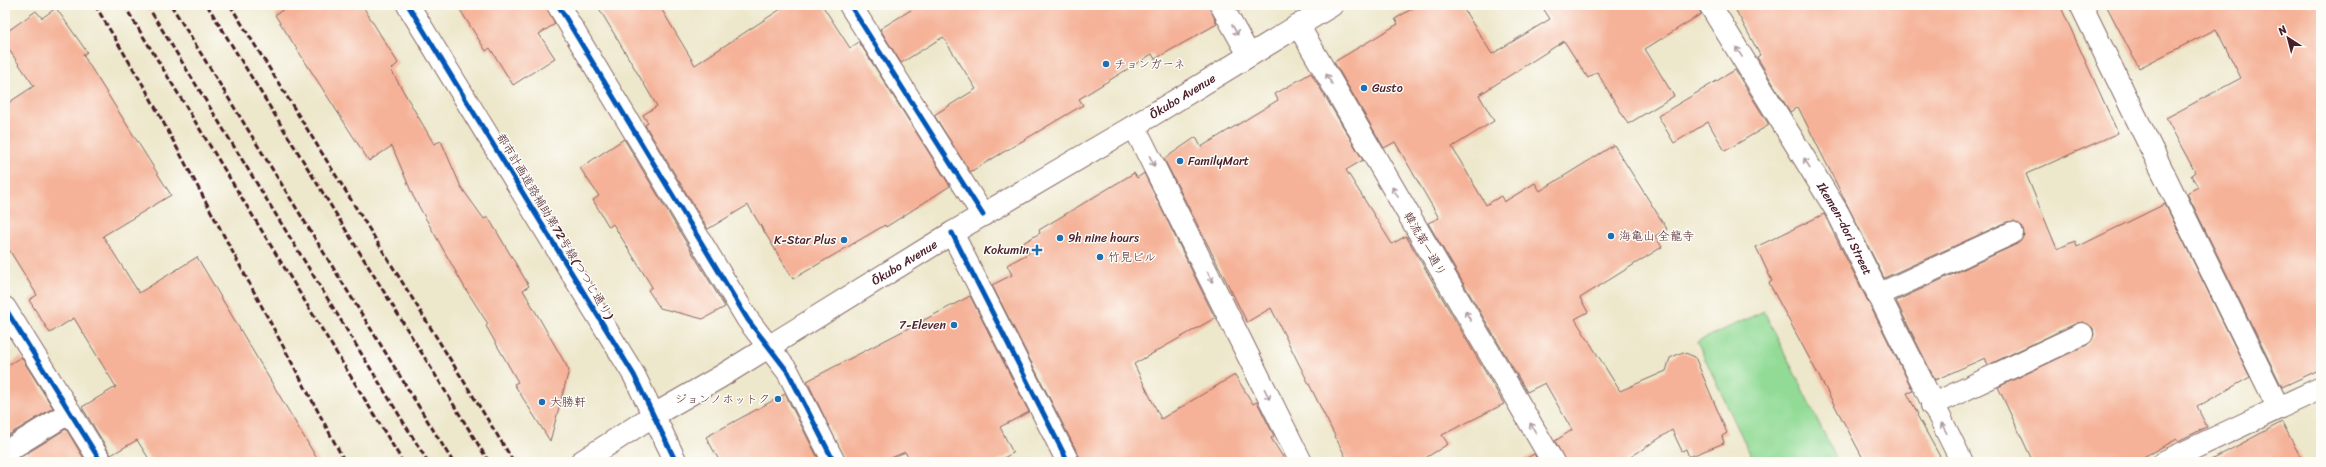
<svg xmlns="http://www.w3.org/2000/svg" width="2326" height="467" viewBox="0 0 2326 467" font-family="Sriracha,'Klee One',sans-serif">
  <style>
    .green { fill: #92db96; stroke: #6e7d60 }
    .building { fill: #f5b298 }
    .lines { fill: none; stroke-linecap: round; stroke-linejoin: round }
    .minor-casing { stroke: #836563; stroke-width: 24 }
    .major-casing { stroke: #836563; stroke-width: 24 }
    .minor { stroke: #fff; stroke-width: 22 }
    .major { stroke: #fff; stroke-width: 22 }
    .rail { stroke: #4a1f2b; stroke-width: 3; stroke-dasharray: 6 3; stroke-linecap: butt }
    .cycleway-casing { stroke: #fdfcf7; stroke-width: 8 }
    .cycleway { stroke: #0057b8; stroke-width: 5 }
    .oneway { stroke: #ae9aa0 }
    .poi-dot { fill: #1f6fb2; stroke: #fdfcf7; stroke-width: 1.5 }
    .labels { text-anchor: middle; stroke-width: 3; stroke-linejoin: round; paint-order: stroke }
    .poi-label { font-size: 12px; fill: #4a1f2b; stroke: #fdfcf7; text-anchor: start }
    .street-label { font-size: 12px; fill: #4a1f2b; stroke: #fdfcf7 }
  </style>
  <rect width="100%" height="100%" fill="#fdfcf7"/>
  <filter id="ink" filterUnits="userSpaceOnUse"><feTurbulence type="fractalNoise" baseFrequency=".025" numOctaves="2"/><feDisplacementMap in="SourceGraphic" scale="8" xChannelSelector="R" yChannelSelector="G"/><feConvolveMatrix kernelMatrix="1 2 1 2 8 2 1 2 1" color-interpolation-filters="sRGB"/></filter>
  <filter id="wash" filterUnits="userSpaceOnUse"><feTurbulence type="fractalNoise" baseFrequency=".012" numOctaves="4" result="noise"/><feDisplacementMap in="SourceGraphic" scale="16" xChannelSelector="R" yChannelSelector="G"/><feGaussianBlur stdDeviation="0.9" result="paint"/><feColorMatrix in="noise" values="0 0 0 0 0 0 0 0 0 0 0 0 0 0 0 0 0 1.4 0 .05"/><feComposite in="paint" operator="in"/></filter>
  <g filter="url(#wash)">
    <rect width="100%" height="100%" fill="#ede7cb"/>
    <path class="green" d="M1764 311 1838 462H1754L1697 342Z"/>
    <g id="blocks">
      <path class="building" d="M290 5H362L398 63 391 70 434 144 441 141 461 187 484 219 488 217 529 286 523 290 569 370 550 441 514 384 518 382 486 326 488 324 465 288 413 196 392 146 369 161 275 15Z
        M457 5H546L555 24 539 34 555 58 513 85 490 48 486 51Z
        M597 5H659L695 65 787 5H822L850 48 859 42 950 186 886 227 885 225 793 279 748 205 708 229 645 125 648 123 643 115 657 106Z
        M919 5H1209L1217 24 1155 59 1152 54 1079 99 1083 105 970 172 934 115 976 89 943 37 901 63 880 29Z
        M1235 5H1248L1239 11Z
        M1418 5H1461L1492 54 1550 19 1541 5H1698L1701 14 1645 49 1674 96 1628 124 1597 72 1588 78 1564 41 1479 95 1494 121 1452 147 1486 205 1501 196 1504 202 1535 183 1540 191 1614 145 1667 229 1655 236 1662 247 1580 298 1588 312 1575 319 1620 391 1666 371 1670 358 1683 352 1695 357 1727 433 1722 436 1724 443 1689 457 1686 449 1682 451 1672 430 1623 462H1565L1555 441 1572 430 1545 383 1527 392 1428 223 1439 218 1395 142 1384 148 1334 62 1398 24 1395 19Z
        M1733 5H2060L2118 133 2026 174 2057 249 2075 241 2077 247 2165 204 2250 377 2197 407 2207 427 2178 441 2177 439 2134 462H2033L1998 387 2087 345 2094 335 2093 328 2083 322 2077 323 1988 365 1985 358 1935 380 1896 301 2017 244 2024 235 2023 227 2014 221 2007 222 1884 278 1798 107 1790 112 1757 57 1760 55Z
        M2106 5H2321V369L2282 387 2187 193 2198 187 2191 175 2195 172 2166 118 2241 78 2216 29 2139 68Z
        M56 8 87 52 83 55 171 195 103 236 139 293 197 257 319 462H151L137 440 111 455 82 407 116 387 74 318 50 333 29 300 37 295 5 243V105L34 86 5 44V33L36 11 42 18Z
        M1735 70 1769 125 1725 151 1708 122 1674 143 1658 116Z
        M1311 73 1363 160 1346 170 1392 244 1406 236 1504 404 1442 435 1448 444 1419 462H1348L1271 308 1247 322 1164 159 1196 137 1201 147 1278 100 1275 94Z
        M624 139 725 307 703 319 660 308 648 290 652 287 613 224 609 227 593 200 599 196 580 168Z
        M1134 173 1137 178 1144 173 1215 318 1134 364 1161 419 1235 375 1253 404 1257 402 1274 436 1271 438 1286 462H1082L992 285 1012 275 1007 265 1029 253 1023 243 1040 233 1039 230Z
        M1824 214 1913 391 1907 393 1918 414 1917 415 1943 462H1865L1769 283 1772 281 1756 247Z
        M970 296 1029 412 1000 427 1013 453 996 462H911L905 452 882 462H846L807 381Z
        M21 357 53 408 5 437V367Z
        M785 394 820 462H720L706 437Z
        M2282 422 2303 462H2207Z
        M66 429 86 462H13Z
        M1534 454 1539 462H1520Z"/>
    </g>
  </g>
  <g filter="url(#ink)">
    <use href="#blocks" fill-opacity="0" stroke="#836563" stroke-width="1"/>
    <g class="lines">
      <g class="minor-casing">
        <g id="minor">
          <path d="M408 5 634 375 676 462"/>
          <path d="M558 5 748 320 788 372 834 462"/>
          <path d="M850 5 983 215"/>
          <path d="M1221 5 1249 55"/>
          <path id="s1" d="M1710 5 1838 213 1962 462"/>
          <path d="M2081 5 2278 407"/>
          <path d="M1298 25 1553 462"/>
          <path d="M1134 126 1301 462"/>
          <path d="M952 233 1068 462"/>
          <path d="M1878 295 2012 233"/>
          <path d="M5 308 101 462"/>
          <path d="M1932 405 2082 334"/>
          <path d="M5 452 70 412"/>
          <path d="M2164 462 2321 388"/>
        </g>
      </g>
      <g class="major-casing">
        <g id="major">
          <path id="s2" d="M581 462 654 415 720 377 952 233 1134 126 1332 5"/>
        </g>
      </g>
      <use href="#minor" class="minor"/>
      <use href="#major" class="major"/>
      <path class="rail" d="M95 5 146 90 345 462
        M124 5 403 462
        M147 5 428 462
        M171 5 453 462
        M207 5 489 462
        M230 5 514 462"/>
      <g class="cycleway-casing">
        <path id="cycleway" d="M408 5 634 375 676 462
          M558 5 748 320 788 372 834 462
          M850 5 983 215
          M952 233 1068 462
          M5 308 101 462"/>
      </g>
      <use href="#cycleway" class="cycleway"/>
    </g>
    <defs><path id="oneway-shaft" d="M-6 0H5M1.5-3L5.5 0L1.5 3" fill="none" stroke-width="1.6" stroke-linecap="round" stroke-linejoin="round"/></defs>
    <g class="oneway">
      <use href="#oneway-shaft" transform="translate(1235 30) rotate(61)"/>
      <use href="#oneway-shaft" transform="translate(1739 52) rotate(-122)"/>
      <use href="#oneway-shaft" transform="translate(1329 79) rotate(-120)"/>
      <use href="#oneway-shaft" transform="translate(1152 161) rotate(64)"/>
      <use href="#oneway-shaft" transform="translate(1807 163) rotate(-122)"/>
      <use href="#oneway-shaft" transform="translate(1395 192) rotate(-120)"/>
      <use href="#oneway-shaft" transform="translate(1210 277) rotate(64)"/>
      <use href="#oneway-shaft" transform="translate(1468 316) rotate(-120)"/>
      <use href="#oneway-shaft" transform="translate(1267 394) rotate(64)"/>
      <use href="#oneway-shaft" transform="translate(1533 428) rotate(-120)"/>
      <use href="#oneway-shaft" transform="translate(1944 428) rotate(-118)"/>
    </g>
  </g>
  <g class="poi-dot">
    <circle cx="1106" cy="64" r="4"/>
    <circle cx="1364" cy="88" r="4"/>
    <circle cx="1180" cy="161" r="4"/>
    <circle cx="1611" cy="236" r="4"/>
    <circle cx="1060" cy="238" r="4"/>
    <circle cx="844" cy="240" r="4"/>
    <path d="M1035 244h4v4h4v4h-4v4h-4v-4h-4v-4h4z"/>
    <circle cx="1100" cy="257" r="4"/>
    <circle cx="954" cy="325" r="4"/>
    <circle cx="778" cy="399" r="4"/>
    <circle cx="542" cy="402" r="4"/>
  </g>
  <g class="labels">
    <g class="poi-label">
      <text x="1114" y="68">チョンガーネ</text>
      <text x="1372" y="92">Gusto</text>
      <text x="1188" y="165">FamilyMart</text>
      <text x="1619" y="240">海亀山 全龍寺</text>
      <text x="1068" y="242">9h nine hours</text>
      <text x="836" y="244" text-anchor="end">K-Star Plus</text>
      <text x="1029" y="254" text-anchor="end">Kokumin</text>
      <text x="1108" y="261">竹見ビル</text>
      <text x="946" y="329" text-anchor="end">7-Eleven</text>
      <text x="770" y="403" text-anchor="end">ジョンノホットク</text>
      <text x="550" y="406">大勝軒</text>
    </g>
    <g class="street-label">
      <text dy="4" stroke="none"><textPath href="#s2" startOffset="704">Ōkubo Avenue</textPath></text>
      <text transform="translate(555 226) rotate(59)" y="4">都市計画道路補助第72号線(つつじ通り)</text>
      <text dy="4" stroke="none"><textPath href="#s1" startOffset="261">Ikemen-dori Street</textPath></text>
      <text transform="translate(1425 244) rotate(60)" y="4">韓流第一通り</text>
      <text dy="4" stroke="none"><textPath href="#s2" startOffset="380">Ōkubo Avenue</textPath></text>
    </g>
  </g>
  <rect width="2326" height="467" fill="none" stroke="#fdfcf7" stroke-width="20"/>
  <g transform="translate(2288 38) rotate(324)" stroke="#fdfcf7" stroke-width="3" paint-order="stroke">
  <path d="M0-3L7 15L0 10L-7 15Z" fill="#4a1f2b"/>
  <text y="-6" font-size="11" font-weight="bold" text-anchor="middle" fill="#4a1f2b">N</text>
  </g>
</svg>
